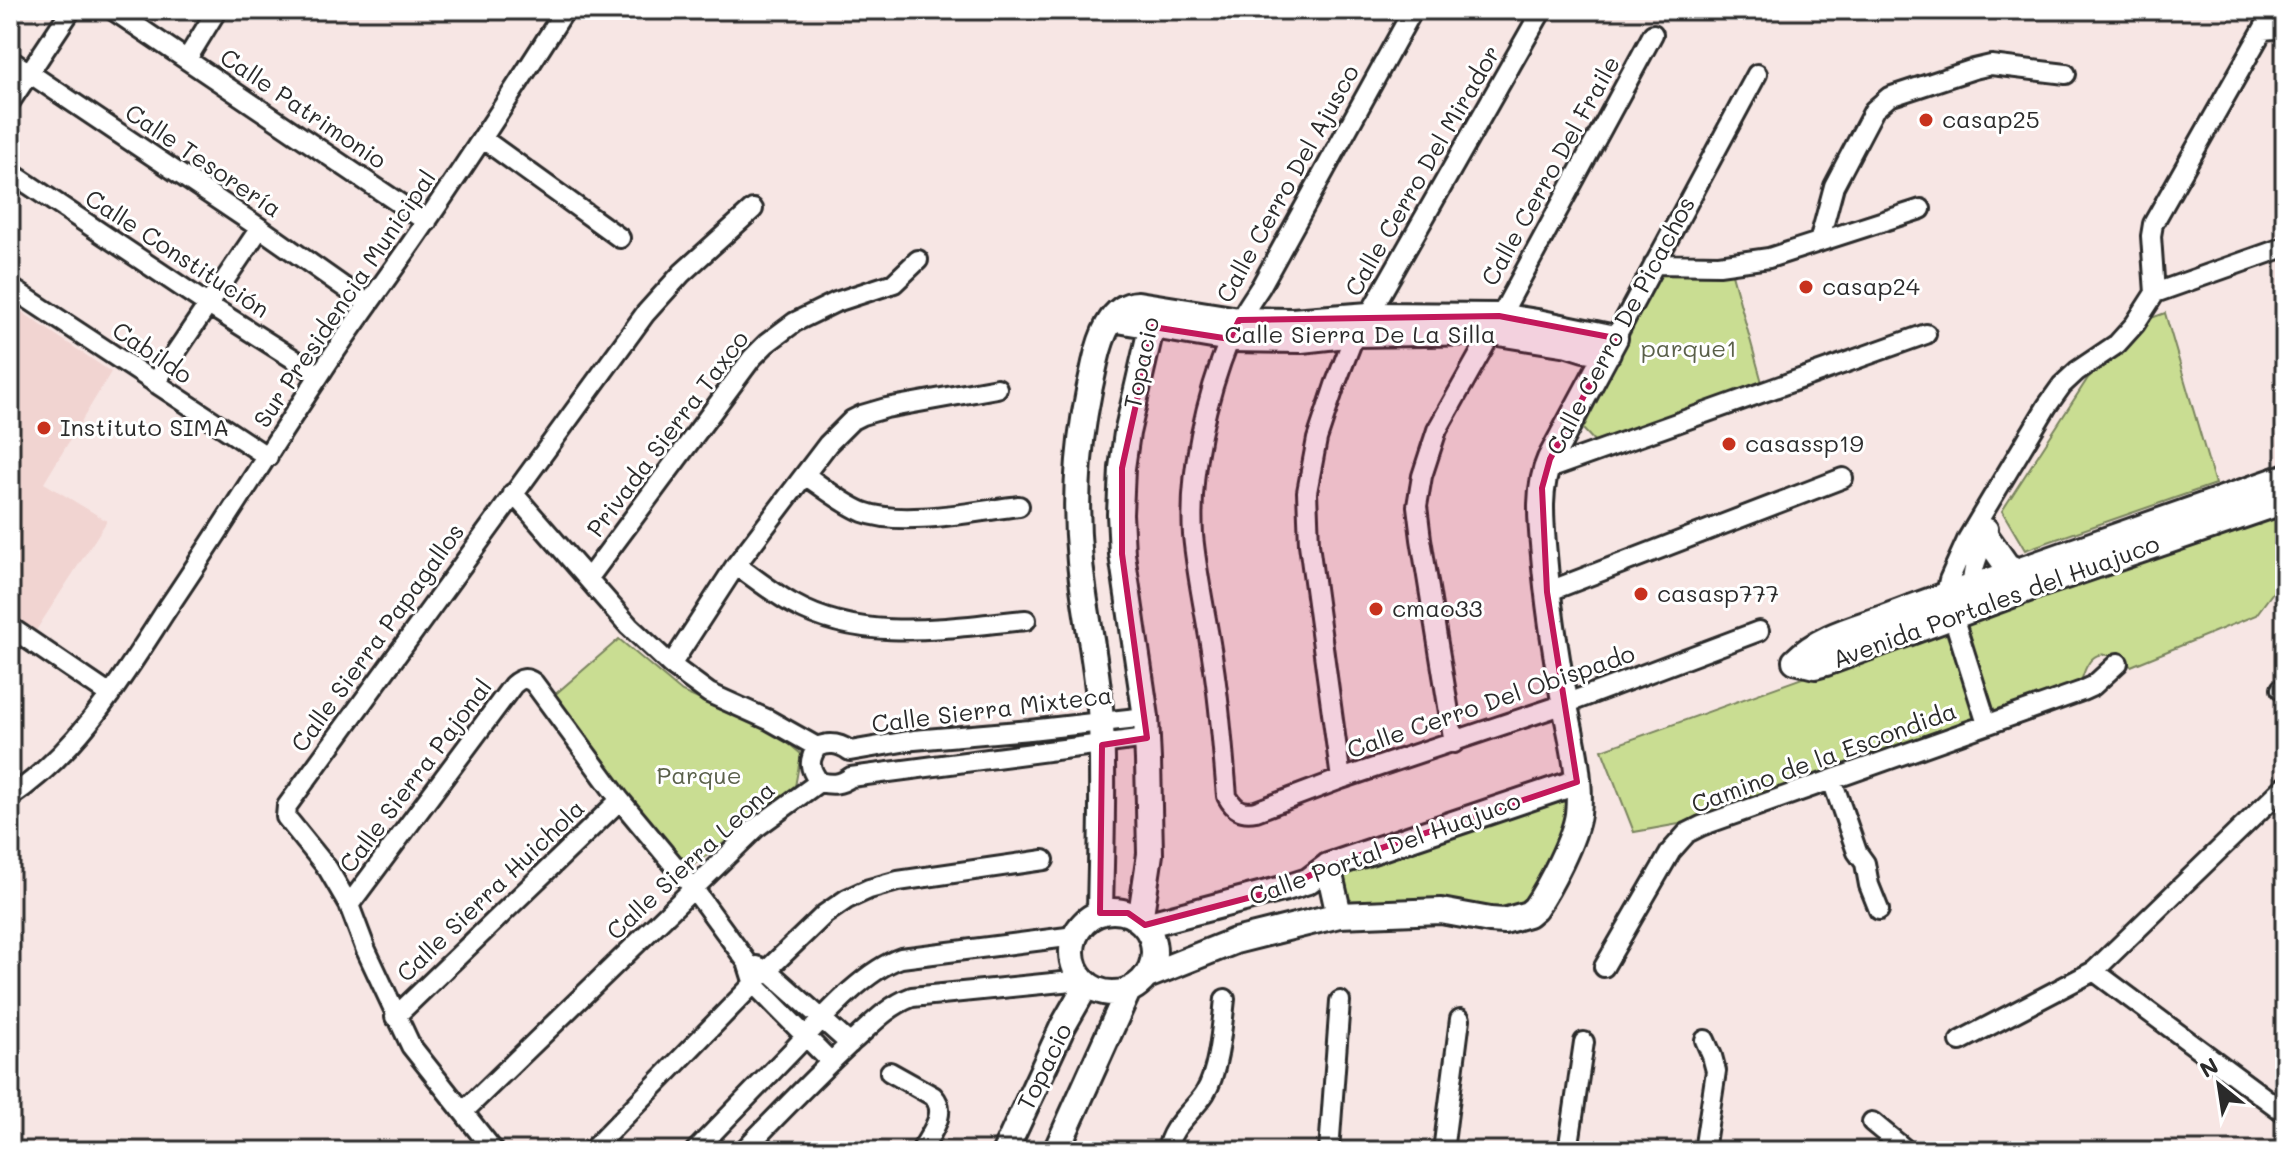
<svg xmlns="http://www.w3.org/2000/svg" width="2295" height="1161" viewBox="0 0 2295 1161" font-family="Mali,sans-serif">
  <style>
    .built { fill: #f1d4d1 }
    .green { fill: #c9dd92; stroke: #7a845e; stroke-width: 2 }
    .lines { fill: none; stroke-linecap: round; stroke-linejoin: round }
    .street-casing { stroke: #2b2b2b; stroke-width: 24 }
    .secondary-casing { stroke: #2b2b2b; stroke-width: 30 }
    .street { stroke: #fff; stroke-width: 18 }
    .secondary { stroke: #fff; stroke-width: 24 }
    .marked { fill: #c2185b; fill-opacity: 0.2; stroke: #c2185b; stroke-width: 6; stroke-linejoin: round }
    .poi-dot { fill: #c8321e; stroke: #fff; stroke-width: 3 }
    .labels { text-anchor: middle; stroke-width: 6; stroke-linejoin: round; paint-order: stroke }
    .street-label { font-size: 24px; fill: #2b2b2b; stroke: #fff }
    .poi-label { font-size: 24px; fill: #2b2b2b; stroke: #fff; text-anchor: start }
    .park-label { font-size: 24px; fill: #5a604a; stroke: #fff }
  </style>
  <rect width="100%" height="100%" fill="#f7e6e4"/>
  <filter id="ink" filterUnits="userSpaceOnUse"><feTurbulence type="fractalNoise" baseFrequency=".0125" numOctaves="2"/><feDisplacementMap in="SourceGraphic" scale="16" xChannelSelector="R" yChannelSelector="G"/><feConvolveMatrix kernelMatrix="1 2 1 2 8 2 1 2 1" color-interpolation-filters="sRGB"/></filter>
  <g filter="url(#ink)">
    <path class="built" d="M10 304 111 372 44 483 107 521 33 635 10 619Z"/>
    <path class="green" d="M1660 274H1732L1763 386 1597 444 1583 429Z
      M2165 313 2215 484 2025 550 2002 511 2088 378 2151 318Z
      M2285 511V576L2256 615 2131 666C2101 646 2088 651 2080 686L2001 712H1994L1989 706 1963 628 1967 622Z
      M1944 627 1974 712 1973 721 1965 727 1679 824 1634 832 1602 750Z
      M619 639 682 692 776 733 801 754 794 792 685 871 551 698Z
      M1565 797 1568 802 1566 823 1528 903 1512 911 1349 904 1337 875Z"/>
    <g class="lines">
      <g class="street-casing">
        <path id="street" d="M113 10 427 222
          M1413 10 1261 286C1250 303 1238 320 1230 338 1206 397 1189 471 1193 535 1197 578 1207 620 1213 662 1220 706 1223 751 1227 796 1234 809 1241 814 1256 811L1341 779 1565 704 1759 631
          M2263 30 2285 28
          M187 59 217 10
          M10 60 260 228 368 304
          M10 102 71 10
          M483 139 620 238
          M10 172 207 304 319 375
          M1819 242 1834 186 1874 110 1889 97 1974 69 1991 65 2066 74
          M1654 264 1719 265 1769 258 1921 209
          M10 287 268 457
          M2155 293 2285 247
          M1615 338 1757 74
          M155 383 260 228
          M1545 470 1926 334
          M805 475C824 488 842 503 863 512 903 527 976 511 1019 506
          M513 493 629 626 671 665 709 693 769 720 817 747C829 742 839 743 850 751L914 740 1030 730 1146 717
          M736 565C755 578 773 593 793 604 864 644 949 627 1026 620
          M588 579 752 358 767 343 795 322 836 302 894 283 918 260
          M1547 592 1843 478
          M1974 596C1967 572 1982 551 1988 528
          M10 627 110 695
          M671 665 736 565 828 444 852 420 862 415 886 408 997 388
          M2281 689 2285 687
          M1987 724 1946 594 1949 580 1968 538 2047 406 2062 385 2077 371 2117 344 2135 324 2155 293 2151 236 2153 224 2274 10
          M1454 743 1421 539 1417 506 1422 476 1437 430 1492 332 1653 34
          M817 747C808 761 809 768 819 782
          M1341 779 1309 544 1307 492 1317 439 1335 385 1355 334 1369 315 1542 10
          M1832 780 1857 852 1865 863 1869 885 1879 910
          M10 797C80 750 122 678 167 609 219 532 268 453 319 376 353 323 391 274 426 222 474 152 520 81 565 10
          M349 905 513 685C521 678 526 677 534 683L620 800 693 888 747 962 754 984 831 1062
          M757 966 767 970 850 1044
          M1604 967 1671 851 1687 833 1701 826 2082 691 2093 686 2118 663
          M2094 971 2285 1113
          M395 1017 620 800
          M1960 1041 2094 971 2285 786
          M890 1072 933 1096C949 1113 930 1134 921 1151
          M463 1112 757 827 819 782C832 785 840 785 851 777L1147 738
          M1872 1122 1907 1151
          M494 1151 411 1046 366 950 349 905 328 869 286 817 287 806 645 314 682 273 753 209
          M591 1151 767 970 825 914 847 899 869 889 898 881 1044 860
          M695 1151C728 1117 761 1083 794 1049 822 1019 863 971 901 958L1075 936
          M743 1151C779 1114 815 1076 853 1041 872 1024 888 1006 912 997L1082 980
          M1167 1151C1170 1126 1192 1113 1205 1093 1219 1071 1222 1025 1225 999
          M1329 1151 1340 1001
          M1443 1151 1460 1019
          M1568 1151 1584 1042
          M1704 1151 1716 1071 1712 1056 1705 1040"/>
      </g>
      <g class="secondary-casing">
        <path id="secondary" d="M1112 319 1230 339 1301 340 1355 334 1492 332 1568 344 1584 349 1608 353
          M2285 477 1972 587C1942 595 1913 607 1883 618 1852 629 1819 637 1795 661L1815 666 1826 663 2039 585 2285 501
          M1986 536 2007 566 2018 571
          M1328 866 1339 915
          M1072 952a41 41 0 1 1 82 0a41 41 0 1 1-82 0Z
          M1100 913C1101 850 1104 787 1101 724 1099 670 1085 616 1080 562 1073 490 1079 432 1095 363 1100 340 1110 305 1138 304L1239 320 1292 321 1369 315 1499 316 1537 322 1615 338 1550 459C1537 488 1541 523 1544 555 1548 605 1556 656 1565 706 1572 739 1582 781 1578 814 1575 838 1549 888 1535 908L1528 914 1504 921 1490 920 1441 911 1339 915 1235 941 1147 976
          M1140 921 1150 854 1148 760 1146 717 1122 554 1120 514 1122 468 1127 433 1156 307
          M1145 925 1286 888 1308 881 1328 866 1577 782
          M1005 1151 1063 1026 1087 984
          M1056 1151 1128 991"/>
      </g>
      <use href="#street" class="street"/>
      <use href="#secondary" class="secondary"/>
    </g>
  </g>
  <path class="marked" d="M1499 316 1615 338 1550 459 1542 488 1547 592 1577 782 1328 866 1286 888 1145 925 1128 913H1100L1102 745 1147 738 1122 554V468L1153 327 1230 339 1239 320Z"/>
  <g class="poi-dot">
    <circle cx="1926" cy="120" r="8"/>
    <circle cx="1806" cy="287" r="8"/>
    <circle cx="44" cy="428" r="8"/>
    <circle cx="1729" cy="444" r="8"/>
    <circle cx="1641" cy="594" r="8"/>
    <circle cx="1376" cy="609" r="8"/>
  </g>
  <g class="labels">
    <g class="street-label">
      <text transform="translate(303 109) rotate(34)" y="8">Calle Patrimonio</text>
      <text transform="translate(203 161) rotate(34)" y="8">Calle Tesorería</text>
      <text transform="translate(1423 171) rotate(-60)" y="8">Calle Cerro Del Mirador</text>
      <text transform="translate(1551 171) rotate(-61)" y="8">Calle Cerro Del Fraile</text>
      <text transform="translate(1288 184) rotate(-61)" y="8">Calle Cerro Del Ajusco</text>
      <text transform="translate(177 254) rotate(33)" y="8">Calle Constitución</text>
      <text transform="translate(345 299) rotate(-56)" y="8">Sur Presidencia Municipal</text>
      <text transform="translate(1621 326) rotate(-62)" y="8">Calle Cerro De Picachos</text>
      <text x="1360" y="343">Calle Sierra De La Silla</text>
      <text transform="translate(152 353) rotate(34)" y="8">Cabildo</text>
      <text transform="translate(1142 363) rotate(-78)" y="8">Topacio</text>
      <text transform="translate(668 434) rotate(-53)" y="8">Privada Sierra Taxco</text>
      <text transform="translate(1996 602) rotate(-20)" y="8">Avenida Portales del Huajuco</text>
      <text transform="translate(378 638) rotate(-54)" y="8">Calle Sierra Papagallos</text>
      <text transform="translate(1491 702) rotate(-19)" y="8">Calle Cerro Del Obispado</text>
      <text transform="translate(992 710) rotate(-7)" y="8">Calle Sierra Mixteca</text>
      <text transform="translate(1824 758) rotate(-20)" y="8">Camino de la Escondida</text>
      <text transform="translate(416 776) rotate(-53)" y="8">Calle Sierra Pajonal</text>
      <text transform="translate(1385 849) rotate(-20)" y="8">Calle Portal Del Huajuco</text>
      <text transform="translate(691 861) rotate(-43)" y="8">Calle Sierra Leona</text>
      <text transform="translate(491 891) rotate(-44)" y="8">Calle Sierra Huichola</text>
      <text transform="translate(1045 1067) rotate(-64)" y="8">Topacio</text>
    </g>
    <g class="poi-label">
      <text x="1942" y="128">casap25</text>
      <text x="1822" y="295">casap24</text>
      <text x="60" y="436">Instituto SIMA</text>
      <text x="1745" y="452">casassp19</text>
      <text x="1657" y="602">casasp777</text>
      <text x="1392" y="617">cmao33</text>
    </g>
    <g class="park-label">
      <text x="1689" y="357">parque1</text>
      <text x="699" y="784">Parque</text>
    </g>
  </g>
  <rect width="2295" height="1161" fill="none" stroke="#fff" stroke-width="40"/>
  <rect x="20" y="20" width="2255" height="1121" fill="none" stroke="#2b2b2b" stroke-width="3" filter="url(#ink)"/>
  <g transform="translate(2219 1085) rotate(330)" stroke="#ffffff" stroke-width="6" paint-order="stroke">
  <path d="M0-6L14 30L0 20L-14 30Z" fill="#2b2b2b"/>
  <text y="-12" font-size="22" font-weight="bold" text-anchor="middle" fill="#2b2b2b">N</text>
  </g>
</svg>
